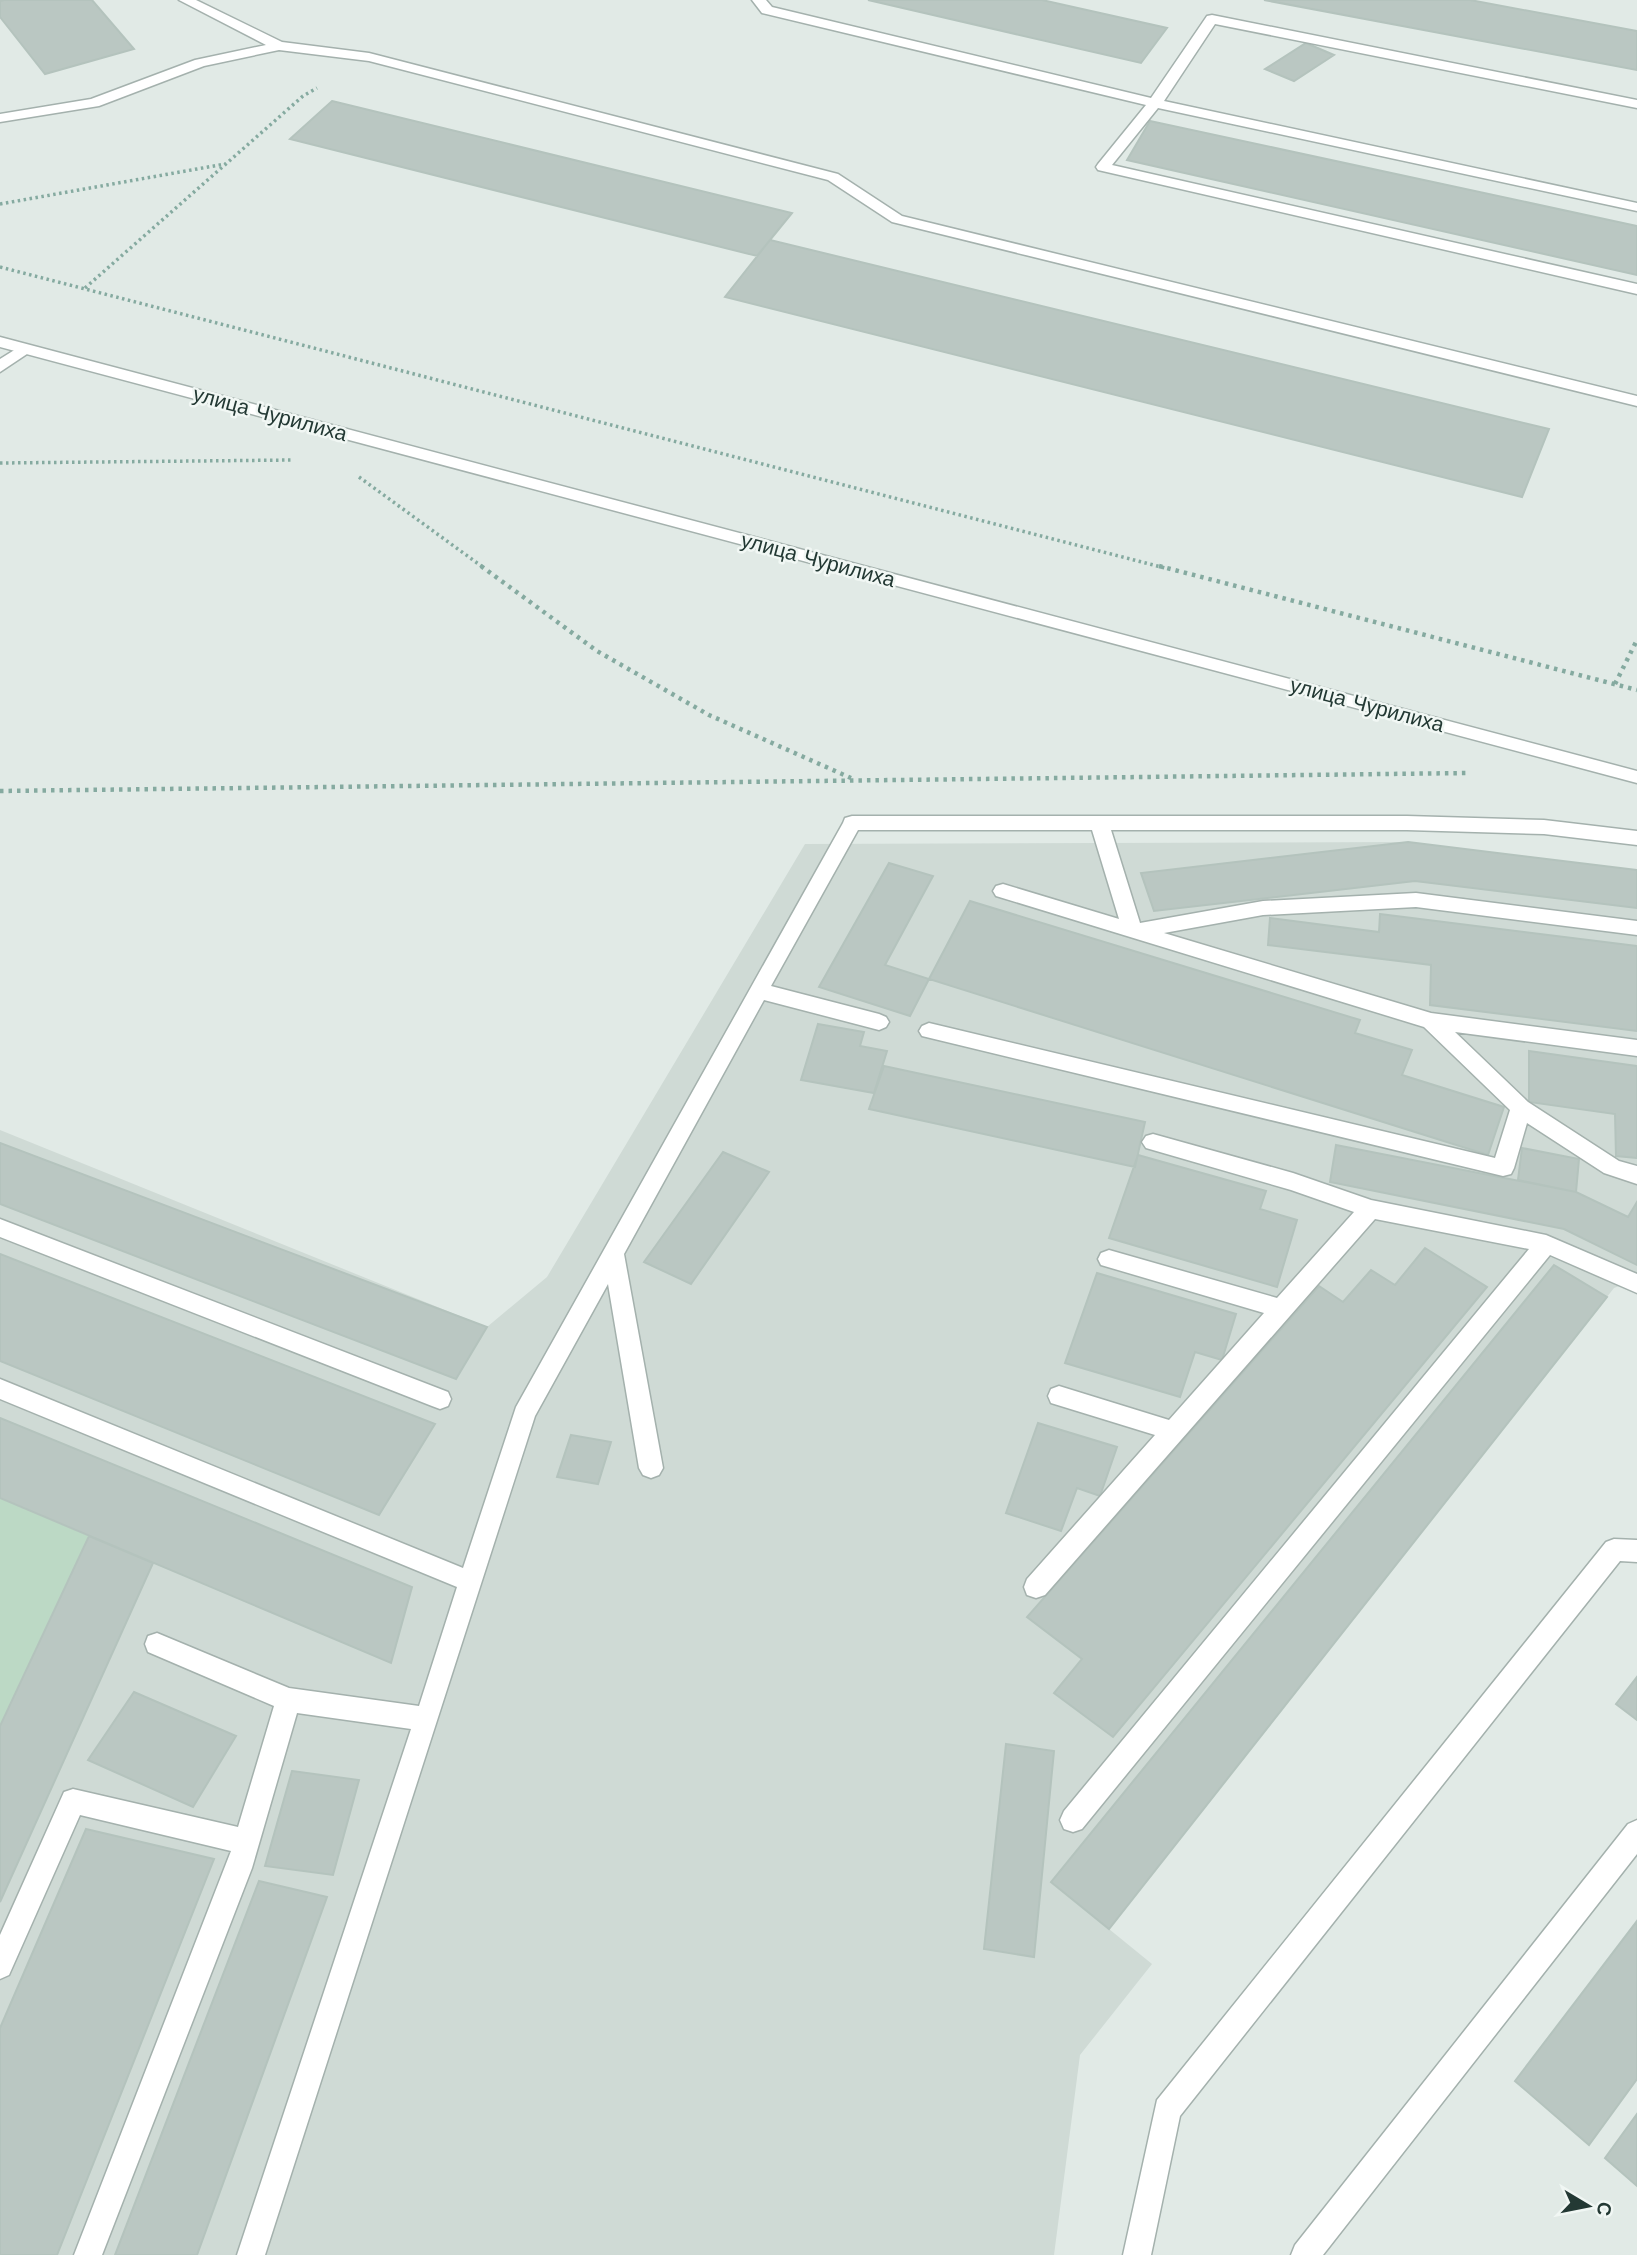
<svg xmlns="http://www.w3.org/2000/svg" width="1637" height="2255" viewBox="0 0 1637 2255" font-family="'Work Sans',sans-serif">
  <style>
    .built { fill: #cfdad5 }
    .green { fill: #bcd9c5 }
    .building { fill: #bac7c2; stroke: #b4c3bd; stroke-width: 2 }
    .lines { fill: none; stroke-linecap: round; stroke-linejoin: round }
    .lane-casing { stroke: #a4b1ad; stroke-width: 3 }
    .street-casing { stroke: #a4b1ad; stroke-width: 3 }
    .path-far1 { stroke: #85aaa0; stroke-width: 3.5; stroke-dasharray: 2.5 3.5; stroke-linecap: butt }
    .path { stroke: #85aaa0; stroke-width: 4.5; stroke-dasharray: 3.5 5; stroke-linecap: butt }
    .lane { fill: #fff; fill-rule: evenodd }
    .street { fill: #fff; fill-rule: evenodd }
    .labels { text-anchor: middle; stroke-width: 5; stroke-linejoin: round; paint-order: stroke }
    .street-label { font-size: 21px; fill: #233934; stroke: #f1f7f4 }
  </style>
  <rect width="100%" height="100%" fill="#e1eae6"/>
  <path class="built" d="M1408 842 1637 870V1279L1614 1288 1109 1929 1152 1964 1080 2055 1054 2255H0V1726L89 1536 0 1498V1130L487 1327 547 1277 805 844Z"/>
  <path class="green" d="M0 1498 89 1536 0 1726Z"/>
  <path class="building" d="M92 0 134 49 45 74 0 17V1L4 0Z
    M868 0H1042L1167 28 1141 63Z
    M1264 0H1470L1637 31V70Z
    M1306 43 1334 55 1294 81 1265 69Z
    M332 101 792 213 757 256 290 139Z
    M1150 121 1637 226V275L1127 160Z
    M770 240 1549 429 1522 497 725 297Z
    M1408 842 1637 870V908L1415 881 1154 911 1141 873Z
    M889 863 933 876 885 965 929 979 910 1016 819 987Z
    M970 901 1360 1020 1355 1033 1412 1050 1402 1075 1504 1107 1488 1155 929 979Z
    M1380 914 1637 946V1031L1430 1005 1431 965 1268 945 1270 918 1379 932Z
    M818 1024 864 1032 860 1046 887 1051 874 1093 801 1080Z
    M1529 1051 1637 1066V1158L1616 1156 1615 1114 1529 1102Z
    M884 1066 1145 1122 1135 1167 869 1109Z
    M0 1143 487 1327 456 1379 0 1204Z
    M1336 1145 1576 1192 1628 1217 1637 1202V1265L1564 1229 1330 1182Z
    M1522 1148 1579 1159 1576 1192 1518 1180Z
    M723 1152 769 1172 691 1284 644 1262Z
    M1138 1155 1266 1191 1260 1209 1297 1220 1277 1287 1109 1238Z
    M1425 1248 1487 1287 1113 1737 1054 1693 1082 1659 1027 1617 1319 1286 1343 1302 1371 1270 1395 1285Z
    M0 1254 435 1424 379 1515 0 1361Z
    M1554 1265 1607 1297 1109 1929 1051 1882Z
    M1097 1273 1236 1314 1222 1360 1195 1352 1180 1397 1065 1363Z
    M0 1418 412 1587 391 1663 0 1498Z
    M1038 1423 1117 1447 1100 1496 1077 1488 1061 1531 1006 1513Z
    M571 1435 611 1442 598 1484 557 1477Z
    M89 1536 153 1563 0 1902V1726Z
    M1637 1677V1720L1616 1704Z
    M134 1692 236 1736 193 1807 88 1760Z
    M1006 1744 1054 1751 1034 1957 984 1949Z
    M292 1771 359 1780 333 1875 265 1866Z
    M86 1829 214 1859 57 2255H0V2028Z
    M259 1881 327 1897 197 2255H115Z
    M1637 1921V2079L1589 2145 1515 2081Z
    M1637 2114V2186L1605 2158Z"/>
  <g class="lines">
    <g class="lane-casing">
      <path id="lane" d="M179 0H196L282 42 369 53 838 174 902 216 1637 396V406L892 222 828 180 369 61 279 50 204 66 99 106 0 122V114L91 99 195 60 266 45Z
        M752 0H766L772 7 1151 98 1207 16 1212 15 1637 100V108L1215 24 1164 101 1637 203V211L1158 108 1112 165 1637 284V294L1098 170 1096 167 1098 164 1146 105 762 13Z
        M24 344 32 349 30 352 0 372V359Z
        M852 816H1407L1544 820 1637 831V845L1544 834 1407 830H1111L1140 923 1263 901 1416 893 1637 921V935L1416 907 1263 915 1164 933 1431 1013 1637 1040V1056L1455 1032 1528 1102 1619 1161 1637 1166V1184L1604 1173 1527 1123 1514 1168 1511 1174 1503 1176 922 1036 919 1031 922 1026 929 1023 1495 1158 1510 1110 1424 1027 996 896 993 891 996 886 1003 884 1119 919 1092 830H858L771 986 879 1014 886 1017 889 1022 886 1027 879 1030 764 1000 624 1254 663 1468 659 1475 651 1478 643 1475 639 1468 608 1284 535 1416 265 2255H237L411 1729 297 1713 252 1868 102 2255H74L231 1851 80 1815 9 1975 0 1979V1935L64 1792 73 1789 238 1827 274 1706 148 1652 145 1644 148 1636 157 1633 289 1688 419 1706 457 1587 0 1399V1379L463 1568 516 1407 843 823 845 818Z
        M1153 1134 1293 1173 1371 1200 1546 1235 1637 1274V1293L1550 1255 1082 1829 1073 1832 1064 1829 1060 1820 1064 1811 1529 1249 1375 1219 1045 1595 1036 1598 1027 1595 1024 1587 1027 1579 1155 1435 1051 1403 1048 1396 1051 1389 1059 1386 1169 1420 1264 1313 1101 1265 1098 1259 1101 1253 1109 1250 1277 1298 1354 1212 1291 1190 1146 1148 1142 1142 1146 1136Z
        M0 1219 448 1392 451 1399 448 1406 440 1409 432 1406 0 1237Z
        M1614 1539 1637 1540V1562L1620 1561 1180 2116 1151 2255H1123L1157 2100 1606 1542Z
        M1637 1820V1854L1323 2255H1291L1295 2245 1628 1824Z"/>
    </g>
    <g class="street-casing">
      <path id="street" d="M0 337 1637 771V783L0 347Z"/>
    </g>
    <path class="path-far1" d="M0 204 225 164
      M0 267 1165 568
      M85 288 303 96 317 88
      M0 463 293 460
      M359 477 484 568"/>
    <path class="path" d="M481 566 597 651 709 715 851 778
      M1159 566 1637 690
      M1615 684 1637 640
      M0 791 1468 773"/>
    <use href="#lane" class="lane"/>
    <use href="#street" class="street"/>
  </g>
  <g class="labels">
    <g class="street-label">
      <text transform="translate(270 414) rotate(15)" y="7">улица Чурилиха</text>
      <text transform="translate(818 560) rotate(15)" y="7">улица Чурилиха</text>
      <text transform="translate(1367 705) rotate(15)" y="7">улица Чурилиха</text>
    </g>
  </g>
  <g transform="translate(1588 2206) rotate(100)" stroke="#f1f7f4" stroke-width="5" paint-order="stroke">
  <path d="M0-5L12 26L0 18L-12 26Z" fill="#233934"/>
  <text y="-10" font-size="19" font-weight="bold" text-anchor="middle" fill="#233934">С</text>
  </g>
</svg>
